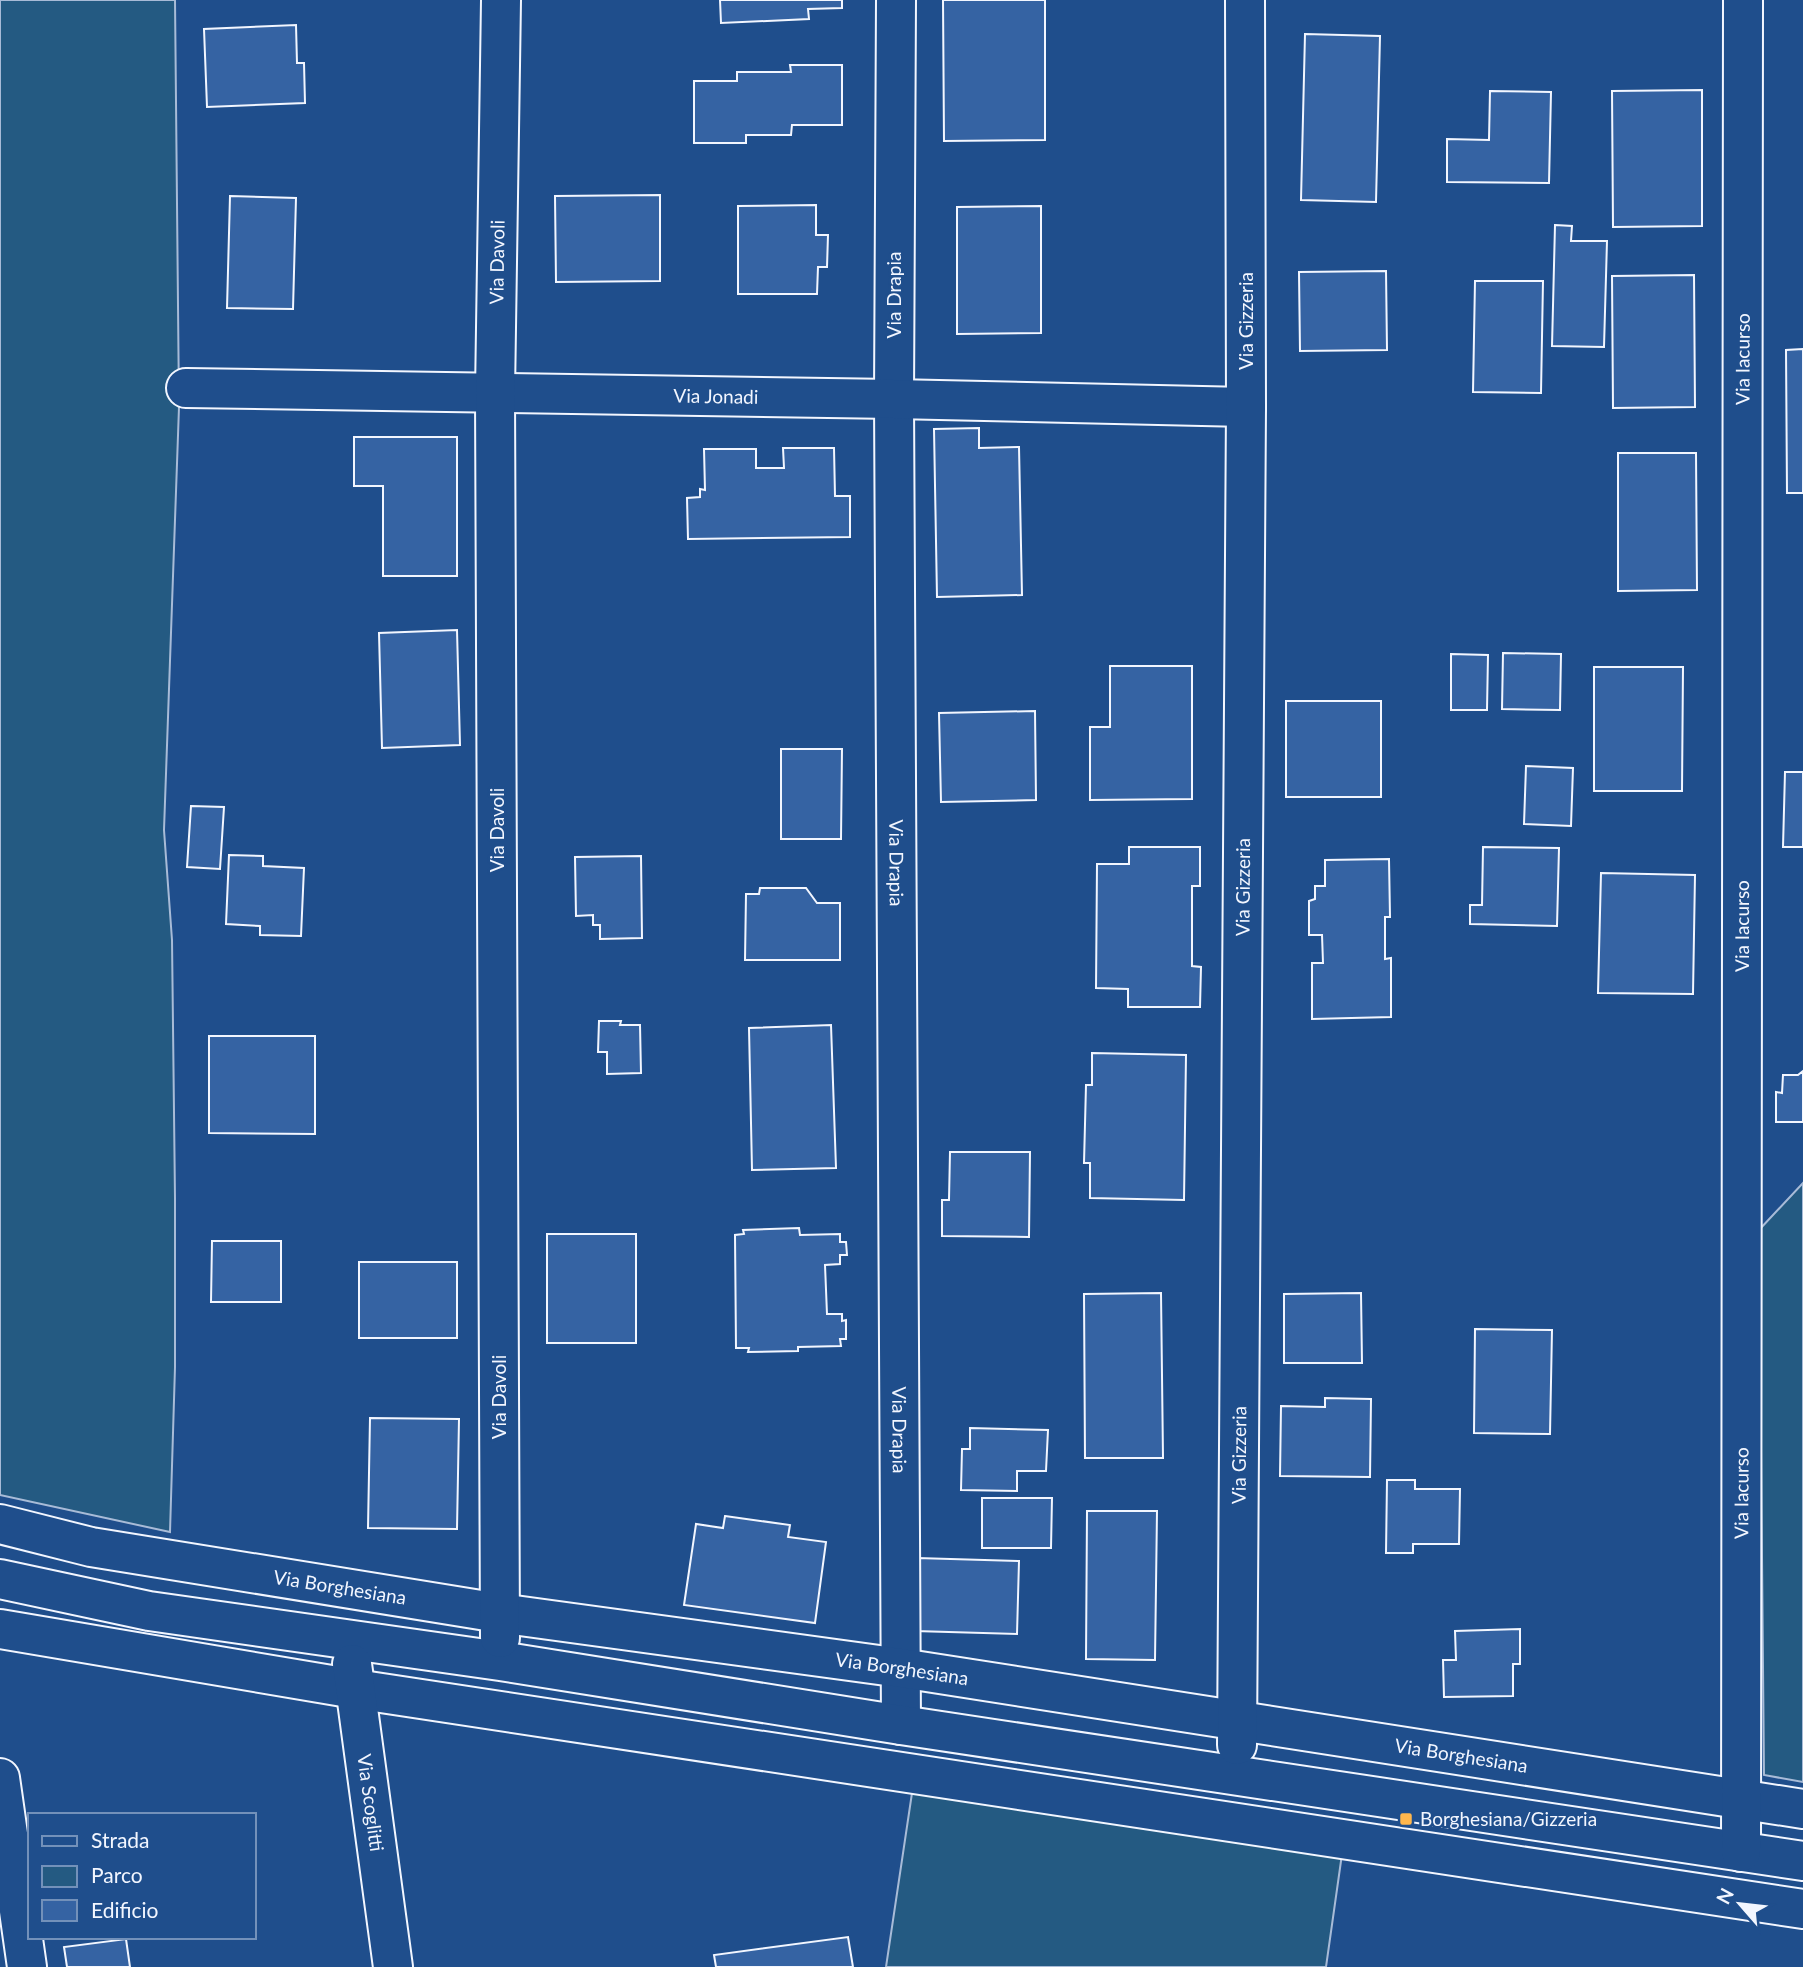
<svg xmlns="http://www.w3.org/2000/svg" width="1803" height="1967" viewBox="0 0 1803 1967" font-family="Lato,sans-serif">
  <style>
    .green { fill: #245a82; stroke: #a8bbd7; stroke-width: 2 }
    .building { fill: #3563a3; stroke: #f2f6ff; stroke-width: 2 }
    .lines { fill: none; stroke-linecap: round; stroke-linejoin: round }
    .minor-casing { stroke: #f2f6ff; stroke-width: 42 }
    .minor { stroke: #1f4e8c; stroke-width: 38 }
    .poi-dot { fill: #ffb74d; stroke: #1f4e8c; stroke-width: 2.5 }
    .labels { text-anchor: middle; stroke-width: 5; stroke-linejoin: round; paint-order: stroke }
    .street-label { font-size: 19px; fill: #f2f6ff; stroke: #1f4e8c }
    .poi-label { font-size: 19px; fill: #f2f6ff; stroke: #1f4e8c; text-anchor: start }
  </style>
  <rect width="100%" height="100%" fill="#1f4e8c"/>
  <path class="green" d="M0 0H175L179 407 164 830 172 940 175 1198V1367L170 1532 0 1495Z
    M1803 1183V1782L1764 1775 1759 1230Z
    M912 1793 1342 1854 1326 1967H886Z"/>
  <path class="building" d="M720 0H842V8L808 9 809 19 721 23Z
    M943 0H1045V140L944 141Z
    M296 25 297 63H304L305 103 207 107 204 29Z
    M1305 34 1380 36 1376 202 1301 200Z
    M790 65H842V125H792L791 135H746V143H694V81H737V72H791Z
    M1702 90V226L1613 227 1612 91Z
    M1490 91 1551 92 1549 183 1447 182V139L1489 140Z
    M660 195V281L556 282 555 196Z
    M230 196 296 198 293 309 227 308Z
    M816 205V235H828L827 267H818L817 294H738V206Z
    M1041 206V333L957 334V207Z
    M1555 225 1572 226 1571 241H1607L1604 347 1552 346Z
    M1386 271 1387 350 1300 351 1299 272Z
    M1694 275 1695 407 1613 408 1612 276Z
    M1475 281H1543L1541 393 1473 392Z
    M1803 349V493H1787L1786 350Z
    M979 428V448L1019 447 1022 595 937 597 934 429Z
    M354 437H457V576H383V486H354Z
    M783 448H834L835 496H850V537L688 539 687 498 700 497V489L705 490 704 449H756V468H784Z
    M1618 453H1696L1697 590 1618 591Z
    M457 630 460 745 382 748 379 633Z
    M1503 653 1561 654 1560 710 1502 709Z
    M1451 654 1488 655 1487 710H1451Z
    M1110 666H1192V799L1090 800V727H1110Z
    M1594 667H1683L1682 791H1594Z
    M1286 701H1381V797H1286Z
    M1035 711 1036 800 941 802 939 713Z
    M781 749H842L841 839H781Z
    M1526 766 1573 768 1571 826 1524 824Z
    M1785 772H1803V847H1783Z
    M191 806 224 807 220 869 187 867Z
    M1129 847H1200V886H1192V966L1201 967 1200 1007H1128V989L1096 988 1097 864H1129Z
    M1483 847 1559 848 1557 926 1470 924V905H1482Z
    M229 855 263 856V866L304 868 301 936 260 935V926L226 924Z
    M641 856 642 938 600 939V925H593V915L576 916 575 857Z
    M1389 859 1390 917H1385V959L1391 958V1017L1312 1019V963H1323L1322 935H1309V901L1315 899V886H1325V860Z
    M1601 873 1695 875 1693 994 1598 993Z
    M760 888H806L817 903H840V960H745L746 894H759Z
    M599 1021H621L620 1025H640L641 1073 607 1074V1052H598Z
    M831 1025 836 1168 752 1170 749 1028Z
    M209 1036H315V1134L209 1133Z
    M1092 1053 1186 1055 1184 1200 1090 1198V1163H1084L1086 1085H1092Z
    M1803 1071V1122H1776V1092L1782 1093 1783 1075H1798Z
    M950 1152H1030L1029 1237 942 1236V1200H949Z
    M799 1228 800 1235 840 1234V1242H846L847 1255H840V1264L825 1265 827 1314H842V1321L846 1320V1339H840L841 1346 798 1347V1351L748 1352 749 1348H736L735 1235 744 1234 743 1230Z
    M547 1234H636V1343H547Z
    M212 1241H281V1302H211Z
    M359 1262H457V1338H359Z
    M1161 1293 1163 1458H1085L1084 1294Z
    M1361 1293 1362 1363H1284V1294Z
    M1475 1329 1552 1330 1550 1434 1474 1433Z
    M1325 1398 1371 1399 1370 1477 1280 1476 1281 1406 1325 1407Z
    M370 1418 459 1419 457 1529 368 1528Z
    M970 1428 1048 1430 1046 1471H1017V1491L961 1490 962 1449H970Z
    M1387 1480H1415V1489H1460L1459 1544H1413V1553H1386Z
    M982 1498H1052L1051 1548H982Z
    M1087 1511H1157L1155 1660 1086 1659Z
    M725 1516 790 1525 788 1537 826 1542 815 1623 684 1605 696 1524 723 1528Z
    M917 1558 1019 1561 1017 1634 915 1631Z
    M1520 1629V1664H1513V1696L1444 1697 1443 1660H1456L1455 1631Z
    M848 1937 853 1967H716L714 1955Z
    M126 1939 130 1967H67L64 1947Z"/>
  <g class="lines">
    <g class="minor-casing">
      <g id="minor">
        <path id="s1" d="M896 0 894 399 901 1725"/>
        <path id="s2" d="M186 388 894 399 1246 407"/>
        <path id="s3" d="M0 1524 91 1547 499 1613 901 1668 1803 1809"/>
        <path d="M0 1579 149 1611 500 1661 901 1725 1803 1861"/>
        <path d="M0 1629 355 1689 1803 1909"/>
        <path id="s4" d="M500 1638 495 393 501 0"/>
        <path id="s5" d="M352 1664 393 1967"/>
        <path id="s6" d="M1237 1745 1246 407 1245 0"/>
        <path d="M0 1778 27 1967"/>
        <path id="s7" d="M1741 1852 1743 0"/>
      </g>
    </g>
    <use href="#minor" class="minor"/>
  </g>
  <rect class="poi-dot" x="1399" y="1812" width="14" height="14" rx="3.5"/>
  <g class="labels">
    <g class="street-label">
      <text dy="7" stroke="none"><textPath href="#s4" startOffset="1376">Via Davoli</textPath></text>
      <text transform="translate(894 295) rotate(-90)" y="7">Via Drapia</text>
      <text transform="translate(1246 321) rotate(-90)" y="7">Via Gizzeria</text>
      <text dy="7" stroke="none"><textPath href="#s7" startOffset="1493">Via Iacurso</textPath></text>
      <text dy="7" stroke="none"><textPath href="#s2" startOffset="530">Via Jonadi</textPath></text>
      <text transform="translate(497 830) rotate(-90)" y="7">Via Davoli</text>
      <text dy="7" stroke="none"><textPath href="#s1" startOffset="863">Via Drapia</textPath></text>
      <text dy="7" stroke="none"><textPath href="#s6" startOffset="858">Via Gizzeria</textPath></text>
      <text dy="7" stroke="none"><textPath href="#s7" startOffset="926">Via Iacurso</textPath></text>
      <text transform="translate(499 1397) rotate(-90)" y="7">Via Davoli</text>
      <text dy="7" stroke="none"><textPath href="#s1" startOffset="1430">Via Drapia</textPath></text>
      <text dy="7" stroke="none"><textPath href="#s6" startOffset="290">Via Gizzeria</textPath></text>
      <text dy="7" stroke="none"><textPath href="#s7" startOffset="359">Via Iacurso</textPath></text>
      <text dy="7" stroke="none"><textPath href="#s3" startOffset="346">Via Borghesiana</textPath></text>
      <text dy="7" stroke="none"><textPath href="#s3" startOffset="914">Via Borghesiana</textPath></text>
      <text dy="7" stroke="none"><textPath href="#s3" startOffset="1480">Via Borghesiana</textPath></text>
      <text dy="7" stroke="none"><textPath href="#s5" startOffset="140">Via Scoglitti</textPath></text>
    </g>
    <g class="poi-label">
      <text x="1420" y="1826">Borghesiana/Gizzeria</text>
    </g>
  </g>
  <rect x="28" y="1813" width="228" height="126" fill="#1f4e8c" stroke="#7391ba" stroke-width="2"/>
  <rect x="42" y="1836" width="35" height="10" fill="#1f4e8c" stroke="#7391ba" stroke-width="2"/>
  <text x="91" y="1848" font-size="21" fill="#f2f6ff">Strada</text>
  <rect x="42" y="1866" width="35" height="21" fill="#245a82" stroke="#7391ba" stroke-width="2"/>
  <text x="91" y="1883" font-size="21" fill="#f2f6ff">Parco</text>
  <rect x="42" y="1900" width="35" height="21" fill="#3563a3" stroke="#7391ba" stroke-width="2"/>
  <text x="91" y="1918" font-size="21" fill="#f2f6ff">Edificio</text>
  <g transform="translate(1740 1904) rotate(298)" stroke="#1f4e8c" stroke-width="5" paint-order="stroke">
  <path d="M0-5L12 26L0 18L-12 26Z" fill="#f2f6ff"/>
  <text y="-10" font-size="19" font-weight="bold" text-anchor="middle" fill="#f2f6ff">N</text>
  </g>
</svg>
